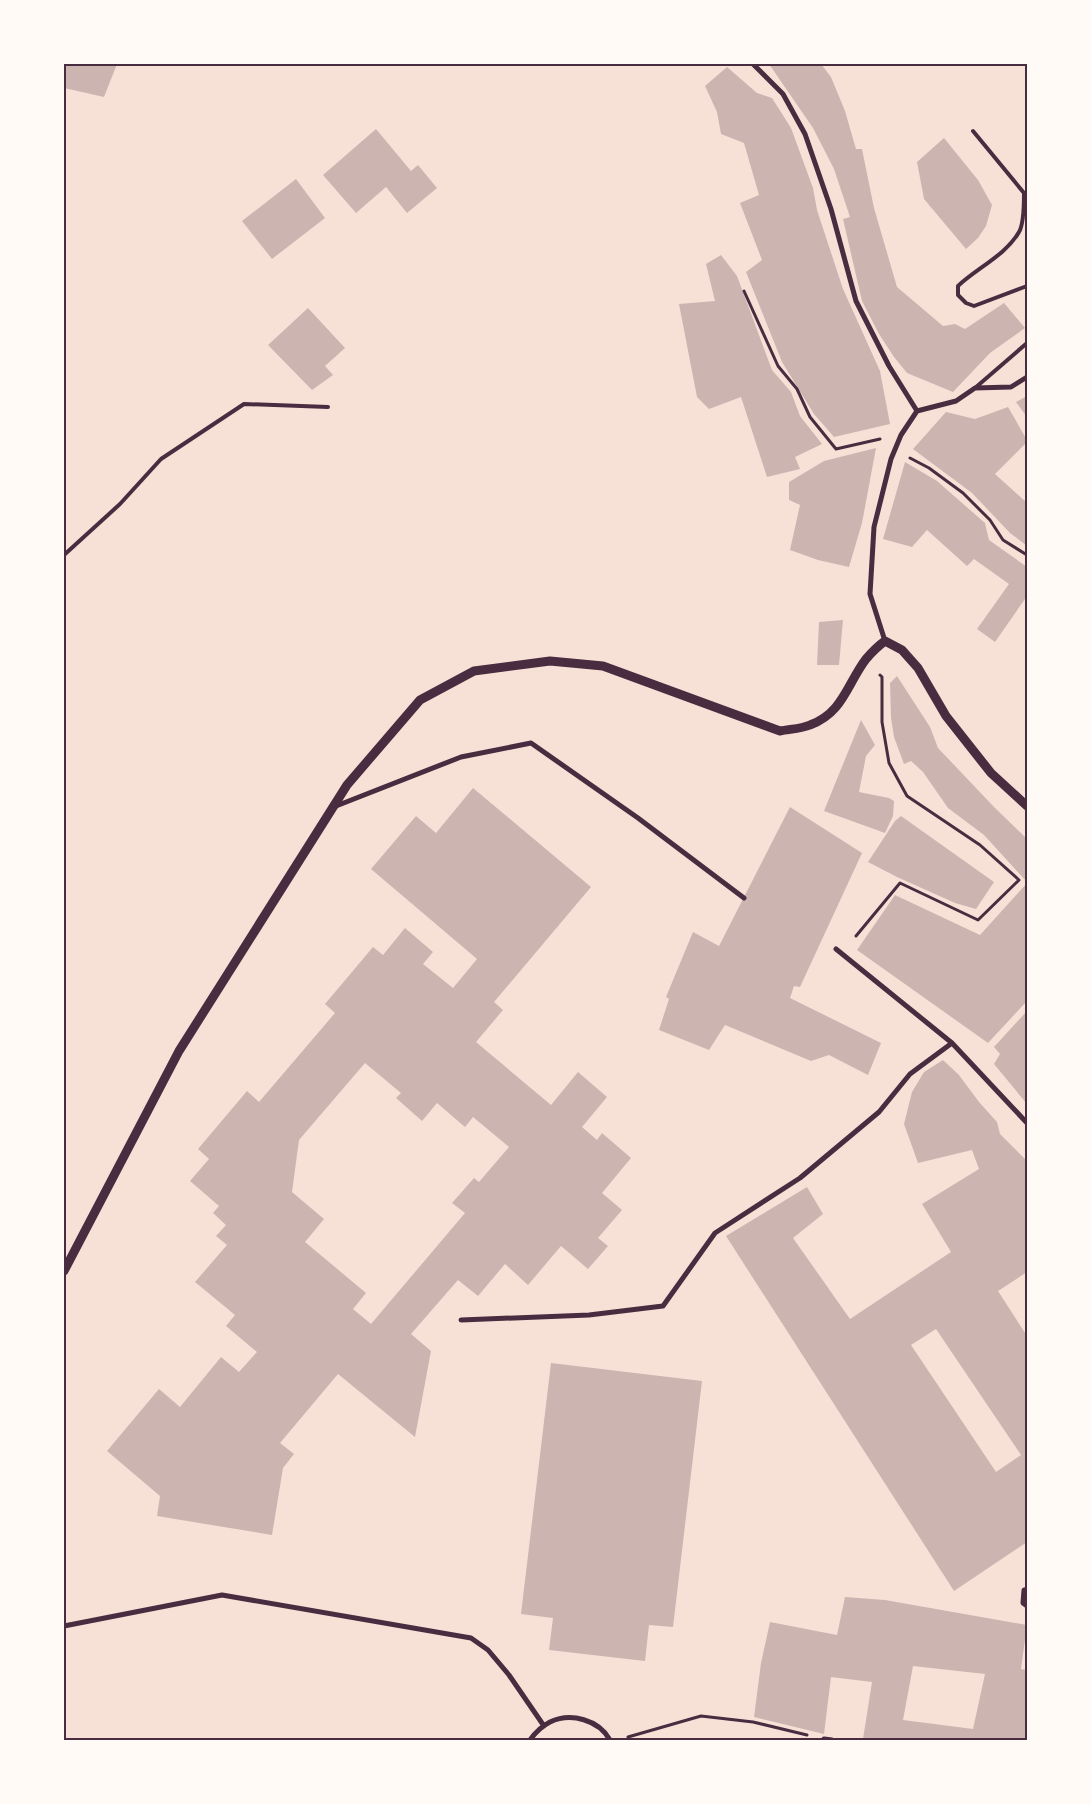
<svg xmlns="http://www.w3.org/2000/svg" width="1091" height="1804" viewBox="0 0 1091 1804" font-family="Merriweather,serif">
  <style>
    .building { fill: #ccb4b1; fill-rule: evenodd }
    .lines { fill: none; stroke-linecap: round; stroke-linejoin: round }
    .path { stroke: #4a2c40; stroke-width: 3 }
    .service { stroke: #4a2c40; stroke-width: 4 }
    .minor { stroke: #4a2c40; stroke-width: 5 }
    .tertiary { stroke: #4a2c40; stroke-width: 9 }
    .neatline { fill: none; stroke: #4a2c40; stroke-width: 2 }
  </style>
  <rect width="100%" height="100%" fill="#f7e1d7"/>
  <path class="building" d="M64 64H117L104 97 64 88Z
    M769 64H821L831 77 845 111 856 149H862L874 208 897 287 943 326 955 324 965 329 1004 303 1025 328 990 353 953 392 907 373 894 357 879 334 862 301 843 219 850 217 834 169 813 128Z
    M727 67 757 93 772 98 791 128 813 188 817 210 843 289 880 371 890 424 834 437 814 414 782 362 746 272 762 260 740 203 759 195 744 143 721 134 717 112 705 86Z
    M376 129 411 171 418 165 437 188 407 213 386 187 356 213 323 175Z
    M944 138 978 180 992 205 986 226 978 238 966 249 924 199 917 162Z
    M296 179 325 218 272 259 242 221Z
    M721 255 737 276 772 370 791 392 800 416 822 444 795 457 800 469 767 477 741 397 709 409 697 397 679 304 715 301 706 264Z
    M308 308 345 348 325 366 333 375 312 390 268 345Z
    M1027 396V417L1016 402Z
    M1008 407 1027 440V442L995 474 1025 501 1027 497V546L1010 533 972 493 913 449 946 412 975 419Z
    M876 448 862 523 849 567 818 560 790 550 800 505 789 500V482L824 461Z
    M905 462 937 481 985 523 989 540 1027 567V596L995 642 977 629 1009 584 974 559 967 566 927 530 912 547 883 539Z
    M843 620 839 665H817L819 622Z
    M897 676 930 727 938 748 995 808 1027 839V882L984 835 948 808 923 772 911 761 904 764 894 737 891 718 890 683Z
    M861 720 875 745 866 756 859 792 889 798 894 801 893 816 885 833 824 811Z
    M473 788 591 887 494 1002 503 1010 476 1042 551 1105 578 1072 607 1097 582 1127 597 1140 602 1133 631 1158 602 1193 622 1210 598 1238 608 1246 588 1269 561 1246 528 1285 505 1264 478 1296 458 1280 411 1334 431 1351 415 1437 338 1374 280 1443 294 1454 283 1468 272 1535 157 1516 160 1496 107 1451 159 1389 180 1407 221 1357 239 1372 257 1352 226 1326 235 1315 195 1282 227 1245 216 1236 226 1225 213 1213 219 1206 190 1181 209 1159 198 1149 247 1091 259 1102 335 1013 325 1004 373 947 383 955 405 928 433 952 423 964 453 988 477 959 371 869 416 816 436 833ZM365 1063 401 1093 396 1098 422 1121 437 1103 465 1127 473 1117 509 1147 479 1182 474 1178 452 1203 465 1213 371 1324 353 1309 366 1293 305 1242 324 1219 292 1192 299 1140Z
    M790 807 862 853 800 987 794 986 790 998 881 1043 868 1075 829 1055 811 1061 725 1025 709 1050 659 1030 669 999 666 997 693 932 719 946Z
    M901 816 994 882 976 909 955 903 897 877 868 862 895 821Z
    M1027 883V956L1026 958 1027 959V1001L988 1043 857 950 895 895 980 935Z
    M1027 1011V1104L994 1064 1000 1054 994 1047Z
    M943 1060 959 1075 979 1102 997 1122 1000 1134 1027 1161V1272L998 1291 1027 1336V1542L954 1591 726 1236 807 1187 823 1214 793 1238 850 1319 951 1252 922 1204 979 1169 972 1150 918 1163 904 1124 912 1092 924 1072ZM936 1329 1021 1455 996 1472 911 1345Z
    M551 1363 702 1381 673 1627 649 1625 645 1661 549 1650 553 1618 521 1614Z
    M845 1597 885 1600 1027 1625 1021 1669 1027 1670V1740H873L863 1739 872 1682 831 1677 824 1734 754 1717 761 1663 770 1622 837 1635ZM913 1666 985 1674 973 1729 903 1720Z"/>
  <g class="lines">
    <path class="path" d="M744 291 778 366 797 389 810 417 836 449 880 439
      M910 458 929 468 963 493 990 520 1003 540 1027 555
      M856 936 900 883 978 920 1019 880 980 845 907 796 889 763 882 722V677L880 675
      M628 1737 701 1716 753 1722 807 1735"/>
    <path class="service" d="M973 131 1024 193C1024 203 1024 224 1019 232 1006 255 977 268 958 286V295L966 303 974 306 1027 286
      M975 388 1027 343
      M64 555 120 504 161 459 244 404 328 407"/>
    <path class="minor" d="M753 64 783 94 805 134 831 209 856 301 889 366 917 411
      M917 411 956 401 975 388 1011 387 1027 377
      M885 641 870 594 874 527 891 459 901 435 917 411
      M336 806 461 757 531 743 638 818 744 898
      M836 949 952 1043 1027 1123
      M461 1320 589 1315 663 1306 715 1233 800 1178 879 1112 910 1074 952 1043
      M1027 1589 1024 1590 1023 1603 1027 1606
      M64 1626 222 1595 471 1638 488 1650 509 1675 544 1726
      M824 1739 832 1740
      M530 1740C535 1733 542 1726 550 1722 571 1712 599 1720 610 1740"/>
    <path class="tertiary" d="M64 1271 179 1051 347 785 420 700 474 671 550 661 603 666 780 731C789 729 801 729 810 725 843 713 847 684 866 659 872 652 878 646 885 641L902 650 918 668 946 716 991 773 1027 806"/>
  </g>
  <rect width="1091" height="1804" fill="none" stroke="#fffaf5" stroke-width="130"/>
  <rect x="65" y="65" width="961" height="1674" class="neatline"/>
</svg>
